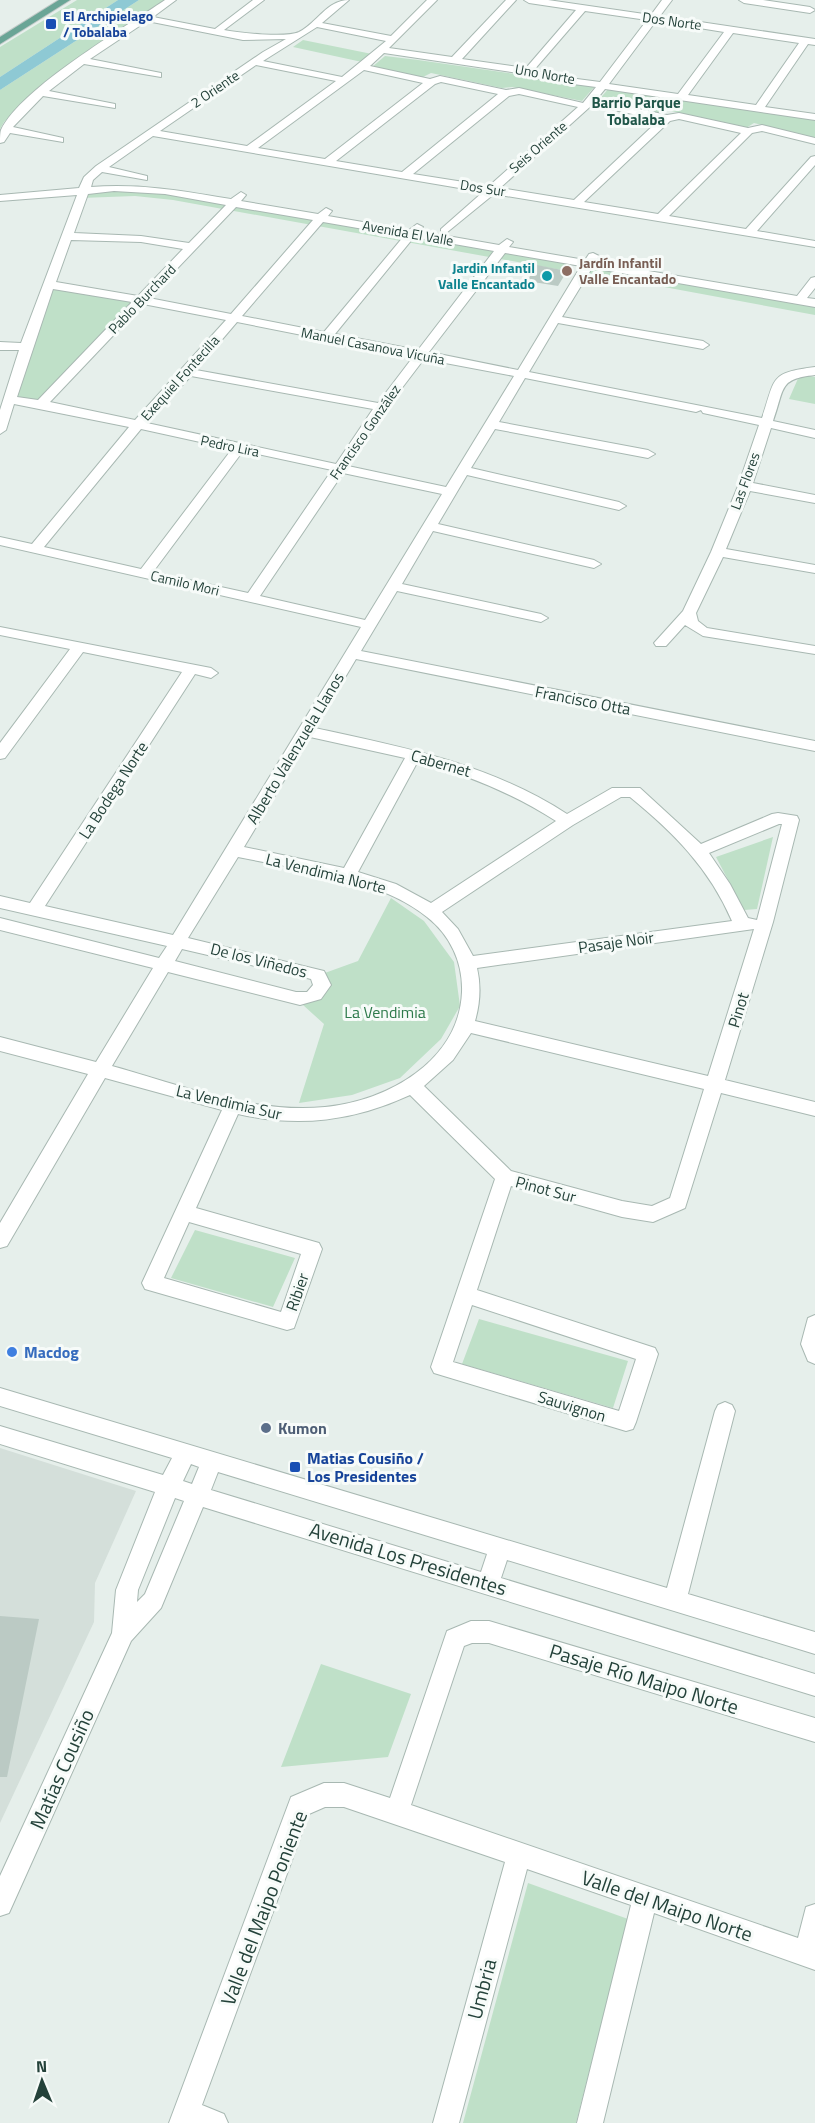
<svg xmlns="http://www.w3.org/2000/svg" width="815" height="2123" viewBox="0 0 815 2123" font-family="'Titillium Web',sans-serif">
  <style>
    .built { fill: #d4dfda }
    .green { fill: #bfe0c8 }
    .water { fill: #8ec9d4 }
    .building { fill: #bbcac4 }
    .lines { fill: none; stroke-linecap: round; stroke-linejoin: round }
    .minor-casing { stroke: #a8b8b2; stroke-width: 2 }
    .major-casing { stroke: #c2cac8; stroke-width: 2 }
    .minor { fill: #fff; fill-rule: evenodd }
    .major { fill: #6aa596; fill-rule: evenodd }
    .transit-dot { fill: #1a4fb4; stroke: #f7fbf9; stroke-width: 2 }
    .education-dot { fill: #8d6e63; stroke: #f7fbf9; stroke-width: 2 }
    .culture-dot { fill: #0f9aa8; stroke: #f7fbf9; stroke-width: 2 }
    .shop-dot { fill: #3f7fe0; stroke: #f7fbf9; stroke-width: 2 }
    .service-dot { fill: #5c6f8a; stroke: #f7fbf9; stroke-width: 2 }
    .labels { text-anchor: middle; stroke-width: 6; stroke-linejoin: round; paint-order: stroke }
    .far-transit-label { font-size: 14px; font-weight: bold; fill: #164399; stroke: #f7fbf9; text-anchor: start }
    .far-street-label { font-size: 14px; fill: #24423a; stroke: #f7fbf9 }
    .far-education-label { font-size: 14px; font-weight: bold; fill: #785e54; stroke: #f7fbf9; text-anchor: start }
    .far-culture-label { font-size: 14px; font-weight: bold; fill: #0d838f; stroke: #f7fbf9; text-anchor: end }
    .far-neighbourhood-label { font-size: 15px; font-weight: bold; fill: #1f5548; stroke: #f7fbf9 }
    .street-label { font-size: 16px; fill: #24423a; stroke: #f7fbf9 }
    .park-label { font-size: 16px; fill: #2d7a4b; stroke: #f7fbf9 }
    .shop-label { font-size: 16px; font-weight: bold; fill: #366cbe; stroke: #f7fbf9; text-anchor: start }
    .service-label { font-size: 16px; font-weight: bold; fill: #4e5e75; stroke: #f7fbf9; text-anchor: start }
    .transit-label { font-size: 16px; font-weight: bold; fill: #164399; stroke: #f7fbf9; text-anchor: start }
    .near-street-label { font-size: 20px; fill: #24423a; stroke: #f7fbf9 }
  </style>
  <rect width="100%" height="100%" fill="#e6efeb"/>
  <path class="built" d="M0 1448 136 1491 95 1583 94 1622 0 1823Z"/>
  <path class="green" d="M77 0H118L0 77V47Z
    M139 0H166L43 87 4 122 0 129V90Z
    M303 40 372 54 362 62 293 47Z
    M385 56C456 64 526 77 596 85L582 101 512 87 502 88 431 73 423 77 372 67Z
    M609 88 815 119V138L754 123 746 128 667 110 659 115 597 102Z
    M138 188 572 262 567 271 173 200 135 196 81 198 84 189Z
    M588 264 815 303V315L583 272Z
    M51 285 141 300 41 404 10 400Z
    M800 374 815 377V404L789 399Z
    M773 837 757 909 744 910 716 857Z
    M391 898 424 921 454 962 460 1006 441 1039 400 1078 352 1095 299 1103 324 1024 303 1005 322 974 358 961Z
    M195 1230 295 1258 273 1307 171 1278Z
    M479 1319 628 1361 613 1408 462 1364Z
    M321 1664 411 1694 388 1757 281 1767Z
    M528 1883 628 1919 576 2123H463Z"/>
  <path class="water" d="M118 0H139L0 90V77Z"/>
  <path class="building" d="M537 265 567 271 558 286 527 281Z
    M0 1616 39 1619 7 1777H0Z"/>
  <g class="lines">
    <g class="minor-casing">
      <path id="minor" d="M165 0H176L153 17 215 29 253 0H264L224 30C239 33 286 38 299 32 317 23 327 0 349 0L322 23 391 36 427 0H437L389 48 452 57 506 0H516L462 59 526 68 576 10 529 3 524 0H548L651 15 662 0H672L660 16 815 39V45L808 44 765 107 815 114V120L605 89 596 100 667 115 679 113 748 128 762 125 815 138V144L762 131 752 133 669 216 746 229 811 157 815 156V165L757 231 815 241V247L494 194 445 234 441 233V229L483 192 153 136 109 167 147 176V180L102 172 93 180 91 187C138 183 184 191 231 199L241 192 246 195 241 201 318 214 326 208 332 211 328 216 409 230 417 224 423 227 419 231 499 245 507 239 513 242 509 247 585 260 589 254 593 253 599 256 595 262 797 296 811 278 815 277V288L807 298 815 299V307L592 268 562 317 703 341 709 345 703 349 558 323 529 372 762 418C776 377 769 373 815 367V375C778 379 785 388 773 421L815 430V438L771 428 753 483 815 495V503L750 491 726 549 815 565V573L723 557 696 613 698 621 707 628 815 646V654L703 636 685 625 666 646H656L654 643 683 611 711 552 738 486 759 425 703 413 701 410 696 412 525 378 499 422 648 450 655 454 648 458 495 429 471 468 619 502 626 506 619 510 467 475 438 524 594 560 601 564 594 568 433 531 402 584 541 614 548 618 541 622 397 591 361 651 815 741V751L356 659 315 728C403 747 490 764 567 814L612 788H640L701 844 772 814 778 813 797 816 799 820 773 922 725 1080 815 1102V1116L721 1093 685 1208 653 1222 622 1217 511 1186 477 1290 655 1348 658 1354 636 1422 633 1429 626 1431 434 1373 431 1367 495 1179 410 1095C354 1121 299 1128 238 1114L196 1208 319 1243 322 1249 294 1328 287 1330 145 1289 142 1283 222 1110 105 1078 7 1246 0 1248V1223L88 1074 0 1051V1037L96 1062 153 968 0 930V918L159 958 167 946 0 908V896L30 903 182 672 83 652 5 758 0 759V743L70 649 0 635V627L211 668 218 673 211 678 195 674 45 906 173 935 361 627 0 545V537L32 544 129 427 14 404 6 430 0 434V410L19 350H0V342L21 343 77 195 0 201V195L79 188 84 177 96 166 263 52 286 39 243 40 147 21 90 59 161 73V77L84 64 49 91 115 104V108L43 96 13 127 63 138V142L10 133 4 142 0 143C0 139 0 133 1 130 21 88 124 28 165 0ZM585 11 647 20 600 82 554 76 534 70ZM656 21 724 32 678 94 609 84ZM317 27 386 41 342 77 263 61ZM733 33 799 43 756 105 688 95ZM384 53 525 74 543 80 596 87 583 103 519 88 506 90 440 76 430 79 370 66ZM256 65 336 81 247 146 160 131ZM364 70 423 83 325 159 258 148ZM441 82 498 94 402 172 336 161 435 84ZM519 94 578 107 489 186 413 174 509 96ZM592 105 659 120 574 200 500 188ZM679 119 741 133 658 214 584 202 670 121ZM114 191 165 194 226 205 189 243 141 236 74 233 88 194ZM236 207 313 220 231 314 149 298ZM323 222 404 236 324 332 242 316ZM414 237 494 251 418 350 335 334ZM71 240 141 242 183 249 138 296 56 282ZM505 253 581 266 518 370 429 352ZM53 289 132 302 38 400 17 397ZM143 304 226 320 135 420 50 402ZM237 322 413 357 378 403 196 370ZM424 359 514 376 446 487 348 466 386 409ZM191 376 373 409 336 464 147 423ZM141 429 232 449 141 569 44 547ZM243 451 332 470 248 593 153 572ZM343 473 442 494 365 620 260 596ZM310 737 405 758 344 868 244 847ZM418 761C467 775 513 793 556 821L431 903 396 884 358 872ZM621 797H630C674 833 709 868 732 921L473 956 458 929 442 912 573 825ZM779 824H782L757 920 748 918 730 884 709 853ZM238 857C296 869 380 878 427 917 450 935 463 962 462 992 459 1061 388 1101 325 1107 253 1114 180 1085 112 1066L168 972 300 1005 321 999 331 985 324 971 188 938ZM754 929 708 1076 475 1021C480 1004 481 985 477 968ZM182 949 307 978 311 979 313 985 307 992H296L175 961ZM471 1033 704 1089 670 1198 652 1206 622 1201 511 1171 424 1086 453 1060ZM189 1222 301 1254 281 1312 164 1278ZM472 1305 636 1359 619 1411 453 1362Z
        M739 0H763L810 7 815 10 810 13 744 3Z
        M815 1315V1364L808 1361 801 1344 808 1318Z
        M0 1388 667 1588 715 1411 718 1405 725 1402 732 1405 735 1411 688 1594 815 1632V1654L507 1560 501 1578 815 1674V1696L203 1507 161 1608 131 1641 9 1913 0 1916V1876L112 1633 116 1590 155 1492 0 1444V1426L163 1475 172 1458 0 1406ZM191 1464 199 1467 192 1484 183 1481ZM218 1472 487 1554 481 1572 211 1490ZM175 1498 184 1501 145 1594 137 1602 138 1590Z
        M471 1621H489L815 1718V1742L489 1643H472L464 1646 411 1805 798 1938 806 1907 815 1904V1970L654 1913 603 2123H577L631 1905 527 1869 459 2123H433L505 1862 344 1807H325L309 1814 202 2105 224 2114 228 2123H169L291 1797 324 1783H344L390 1798 447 1631Z"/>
    </g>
    <g class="major-casing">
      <path id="major" d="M59 0H70L0 44V37Z"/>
    </g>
    <use href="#minor" class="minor"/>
    <use href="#major" class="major"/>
  </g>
  <g class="transit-dot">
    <rect x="45" y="18" width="12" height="12" rx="3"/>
    <rect x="289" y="1461" width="12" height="12" rx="3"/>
  </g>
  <circle class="education-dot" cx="567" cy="271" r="6"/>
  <circle class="culture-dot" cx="547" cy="276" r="6"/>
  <circle class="shop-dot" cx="12" cy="1352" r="6"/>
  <circle class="service-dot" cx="266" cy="1428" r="6"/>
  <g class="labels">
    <g class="far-transit-label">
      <text x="63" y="21">El Archipielago<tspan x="63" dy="16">/ Tobalaba</tspan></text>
    </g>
    <g class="far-street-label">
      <text transform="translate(672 21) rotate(8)" y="5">Dos Norte</text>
      <text transform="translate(545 74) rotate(10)" y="5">Uno Norte</text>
      <text transform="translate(215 89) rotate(-34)" y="5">2 Oriente</text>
      <text transform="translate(538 147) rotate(-41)" y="5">Seis Oriente</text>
      <text transform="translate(483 188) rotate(9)" y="5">Dos Sur</text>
      <text transform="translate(408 233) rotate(10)" y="5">Avenida El Valle</text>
      <text transform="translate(142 299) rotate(-46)" y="5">Pablo Burchard</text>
      <text transform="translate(373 346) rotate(11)" y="5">Manuel Casanova Vicuña</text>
      <text transform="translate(180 378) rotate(-48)" y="5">Exequiel Fontecilla</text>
      <text transform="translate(365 432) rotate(-55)" y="5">Francisco González</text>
      <text transform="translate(230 446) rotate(12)" y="5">Pedro Lira</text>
      <text transform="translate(745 481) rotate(-70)" y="5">Las Flores</text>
      <text transform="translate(185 583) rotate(13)" y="5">Camilo Mori</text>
    </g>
    <g class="far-education-label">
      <text x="579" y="268">Jardín Infantil<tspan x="579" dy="16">Valle Encantado</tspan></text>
    </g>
    <g class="far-culture-label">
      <text x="535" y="273">Jardin Infantil<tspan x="535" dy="16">Valle Encantado</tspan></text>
    </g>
    <g class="far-neighbourhood-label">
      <text x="636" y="108">Barrio Parque<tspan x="636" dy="17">Tobalaba</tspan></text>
    </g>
    <g class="street-label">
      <text transform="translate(583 700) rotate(11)" y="6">Francisco Otta</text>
      <text transform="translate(295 748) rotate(-59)" y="6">Alberto Valenzuela Llanos</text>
      <text transform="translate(441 763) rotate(16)" y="6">Cabernet</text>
      <text transform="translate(113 790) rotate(-57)" y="6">La Bodega Norte</text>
      <text transform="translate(326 873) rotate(14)" y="6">La Vendimia Norte</text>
      <text transform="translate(616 942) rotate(-8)" y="6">Pasaje Noir</text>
      <text transform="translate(259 960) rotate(14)" y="6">De los Viñedos</text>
      <text transform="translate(738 1010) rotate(-73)" y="6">Pinot</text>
      <text transform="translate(229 1102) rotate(13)" y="6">La Vendimia Sur</text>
      <text transform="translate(546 1189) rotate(15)" y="6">Pinot Sur</text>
      <text transform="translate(297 1292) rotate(-71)" y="6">Ribier</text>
      <text transform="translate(572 1406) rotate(17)" y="6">Sauvignon</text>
    </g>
    <g class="park-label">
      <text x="385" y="1018">La Vendimia</text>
    </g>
    <g class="shop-label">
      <text x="24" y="1358">Macdog</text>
    </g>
    <g class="service-label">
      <text x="278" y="1434">Kumon</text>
    </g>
    <g class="transit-label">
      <text x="307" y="1464">Matias Cousiño /<tspan x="307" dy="18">Los Presidentes</tspan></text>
    </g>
    <g class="near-street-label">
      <text transform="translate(408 1559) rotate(17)" y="7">Avenida Los Presidentes</text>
      <text transform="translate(644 1679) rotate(17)" y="7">Pasaje Río Maipo Norte</text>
      <text transform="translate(62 1769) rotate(-66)" y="7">Matías Cousiño</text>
      <text transform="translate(667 1906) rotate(19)" y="7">Valle del Maipo Norte</text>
      <text transform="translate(264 1908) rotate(-69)" y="7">Valle del Maipo Poniente</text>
      <text transform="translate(482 1989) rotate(-75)" y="7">Umbria</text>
    </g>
  </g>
  <g transform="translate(42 2081) rotate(358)" stroke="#f7fbf9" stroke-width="4.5" paint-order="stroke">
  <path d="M0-4.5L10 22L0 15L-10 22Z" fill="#24423a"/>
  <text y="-9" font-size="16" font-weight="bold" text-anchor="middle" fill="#24423a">N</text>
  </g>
</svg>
